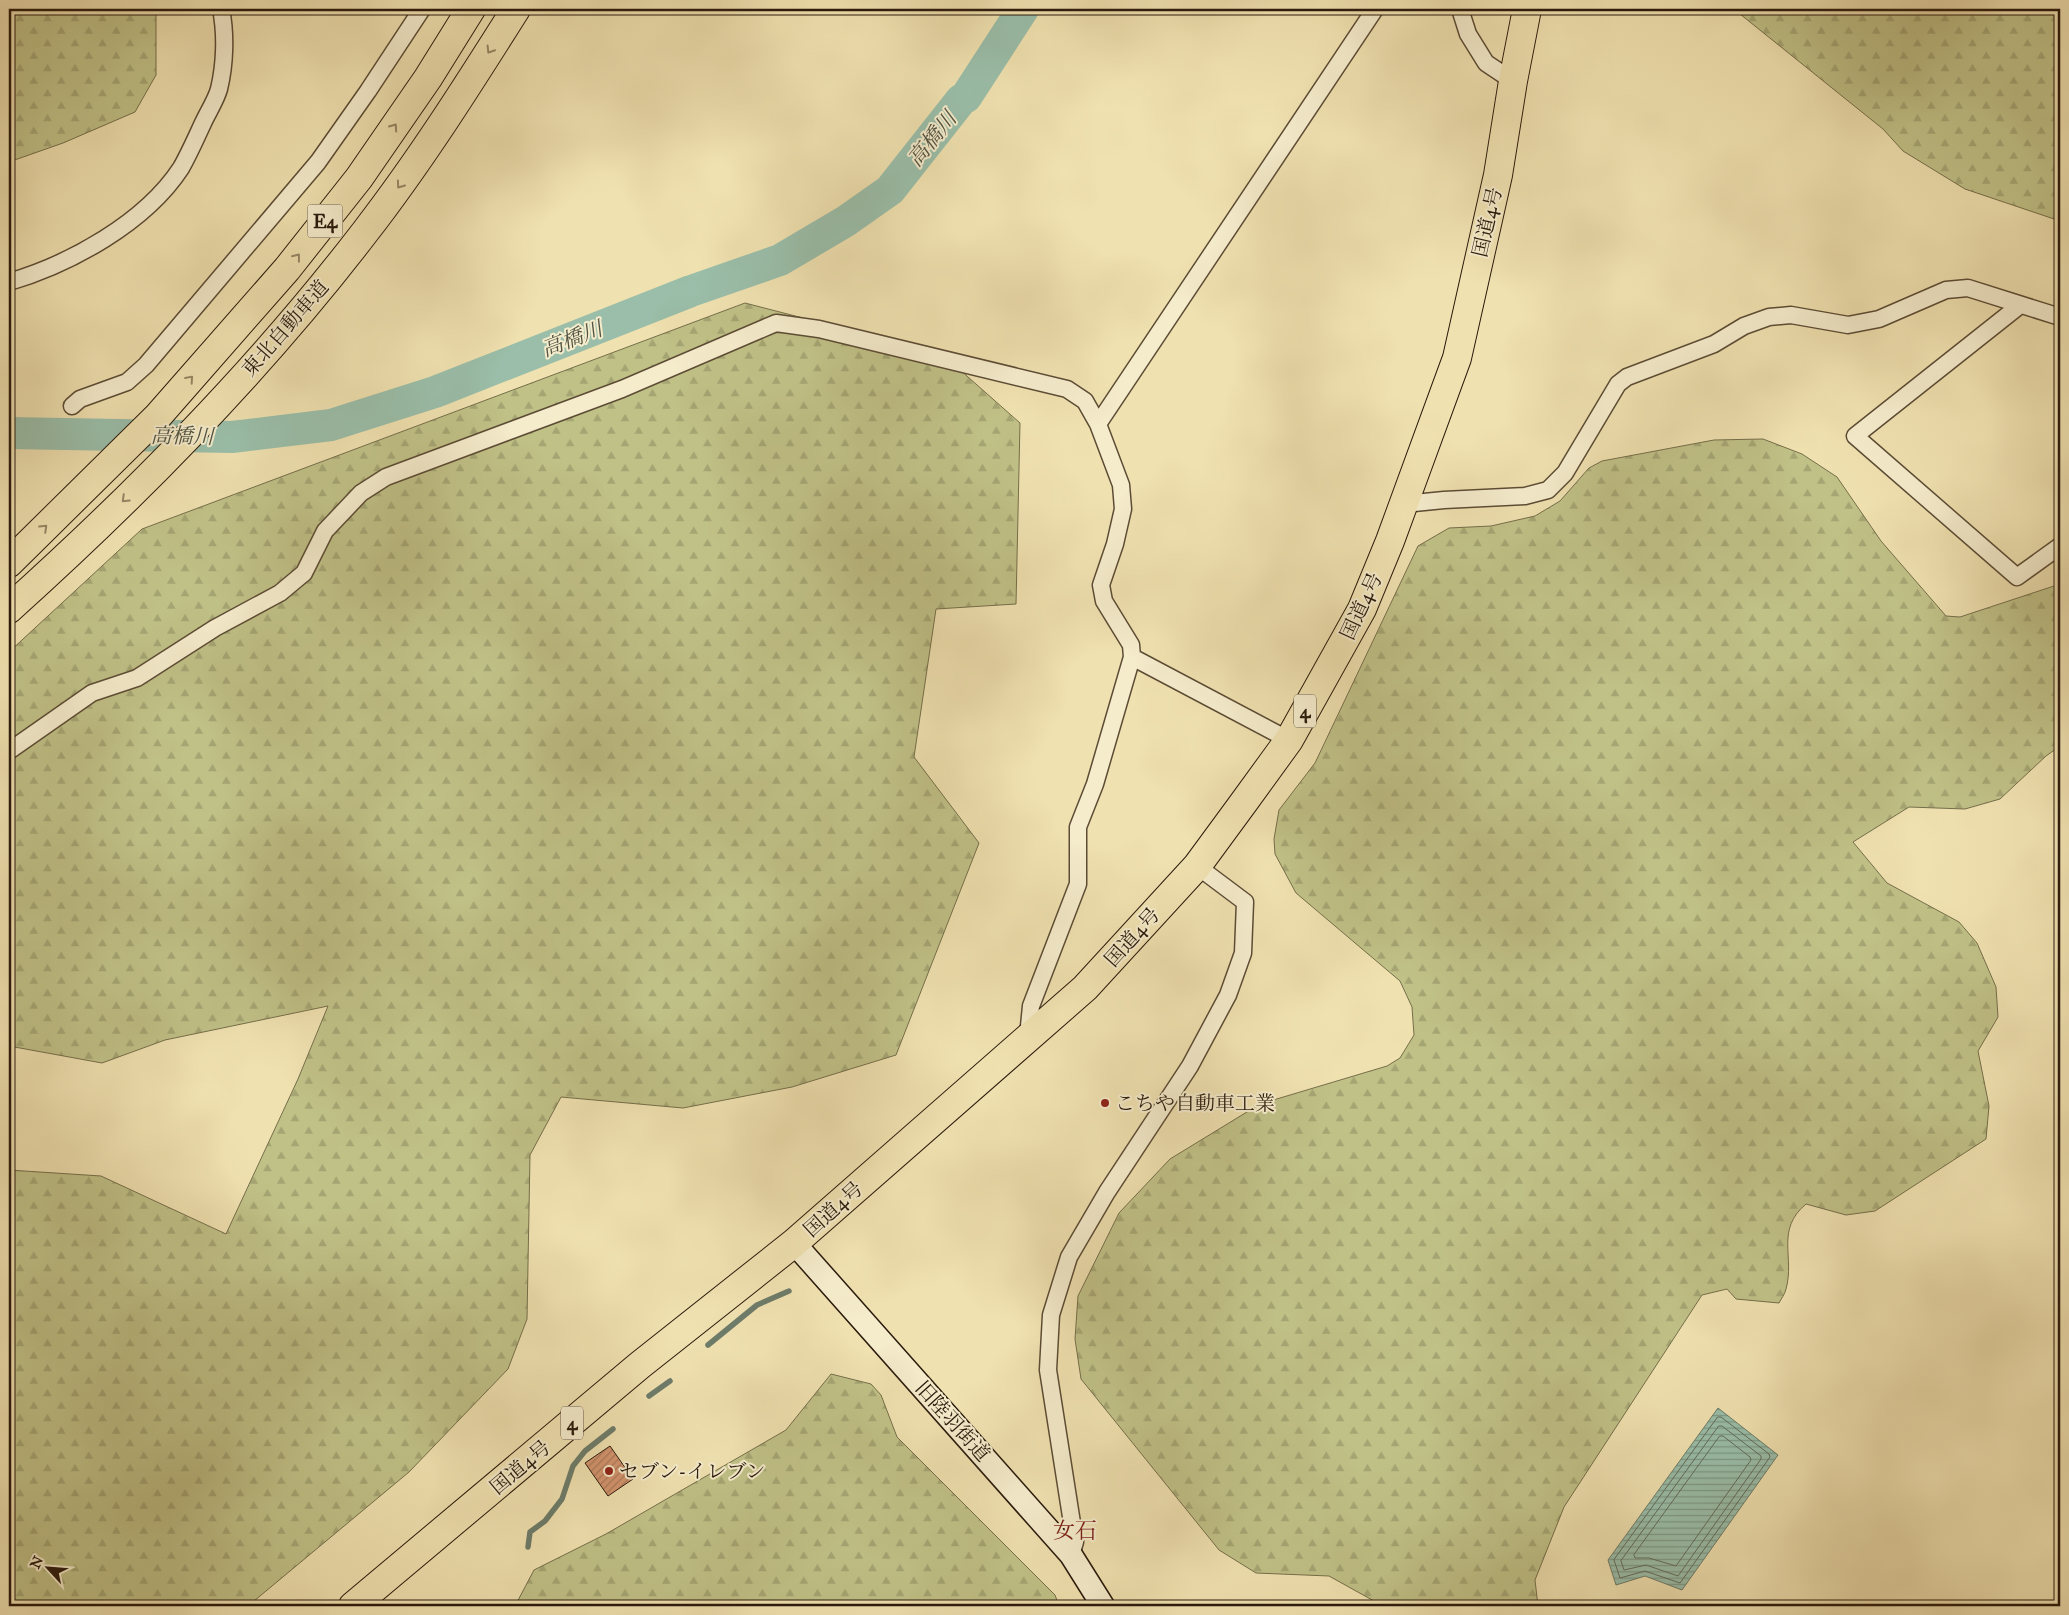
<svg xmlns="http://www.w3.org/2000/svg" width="2069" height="1615" viewBox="0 0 2069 1615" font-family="'IM FELL Great Primer','Noto Serif JP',serif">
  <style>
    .forest { fill: url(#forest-firs); stroke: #756e4a }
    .water { fill: url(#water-rules); stroke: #6d7c6a }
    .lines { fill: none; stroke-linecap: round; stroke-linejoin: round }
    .shore { stroke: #626c5a; stroke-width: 1 }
    .stream { stroke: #6d7c6a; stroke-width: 5.5 }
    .river { stroke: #9abea9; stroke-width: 32 }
    .building { fill: url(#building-hatch); stroke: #2a1a0c }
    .street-casing { stroke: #5c4c35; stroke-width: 19 }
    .secondary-casing { stroke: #2a1a0c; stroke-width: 25 }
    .highway-casing { stroke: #2a1a0c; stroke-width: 30 }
    .street { stroke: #f5eccc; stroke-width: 16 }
    .secondary { stroke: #f5eccc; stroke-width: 22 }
    .highway { stroke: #f0e1b0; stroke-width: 28 }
    .oneway { stroke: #978766 }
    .poi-dot { fill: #8f2418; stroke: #f5eccc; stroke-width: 2 }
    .labels { text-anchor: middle; stroke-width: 4; stroke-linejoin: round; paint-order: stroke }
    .shield { fill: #f5eccc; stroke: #675946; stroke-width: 1 }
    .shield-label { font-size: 19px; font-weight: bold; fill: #2a1a0c }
    .street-label { font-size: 20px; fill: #2a1a0c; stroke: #f5eccc }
    .poi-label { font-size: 20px; fill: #2a1a0c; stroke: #f5eccc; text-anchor: start }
    .water-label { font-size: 21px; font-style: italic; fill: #515343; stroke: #f5eccc }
    .quarter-label { font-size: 22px; fill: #7a1f14; stroke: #f5eccc }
  </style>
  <defs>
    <pattern id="forest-firs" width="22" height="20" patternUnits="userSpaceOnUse" patternTransform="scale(1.25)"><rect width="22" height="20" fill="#c0c187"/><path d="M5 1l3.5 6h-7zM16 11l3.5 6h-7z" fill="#a5a573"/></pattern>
    <pattern id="water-rules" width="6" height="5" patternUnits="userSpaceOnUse" patternTransform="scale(1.25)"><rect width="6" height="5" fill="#9abea9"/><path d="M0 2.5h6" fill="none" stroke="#7e9a88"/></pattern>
    <pattern id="building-hatch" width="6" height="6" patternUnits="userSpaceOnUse" patternTransform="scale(1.25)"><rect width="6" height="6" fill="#d4956f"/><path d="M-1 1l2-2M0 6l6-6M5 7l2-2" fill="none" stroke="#ac795a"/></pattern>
  </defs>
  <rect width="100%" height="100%" fill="#f0e1b0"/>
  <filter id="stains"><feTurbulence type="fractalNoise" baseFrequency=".004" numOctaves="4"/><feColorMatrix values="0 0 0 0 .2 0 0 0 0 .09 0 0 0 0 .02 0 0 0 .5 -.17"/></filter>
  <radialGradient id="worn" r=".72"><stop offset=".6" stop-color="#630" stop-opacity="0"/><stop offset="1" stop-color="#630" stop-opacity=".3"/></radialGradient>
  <path class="forest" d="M9 9H152L156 15V75L135 112 63 143 9 162Z
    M1730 9H2060V221L1965 189 1903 151 1883 129 1740 14Z
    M745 303 942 354 1020 423 1016 604 936 609 914 757 979 843 896 1055 792 1087 683 1108 561 1097 530 1155 527 1319 508 1369 409 1472 248 1606H9V1170L101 1176 226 1234 298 1079 328 1006 165 1040 102 1063 9 1046V652L142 529Z
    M1763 439 1802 454 1837 477 1881 541 1946 616 1960 617 2060 584V746L2046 756 2000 799 1965 809 1909 807 1853 842 1887 883 1959 922 1977 943 1996 987 1998 1017 1978 1051 1989 1106 1986 1139 1875 1211 1846 1215 1806 1204C1775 1230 1795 1257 1786 1289 1785 1294 1781 1299 1779 1303L1736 1299 1727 1289 1702 1295 1564 1507 1535 1580 1538 1606H1383L1329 1576 1256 1573 1219 1550 1081 1379 1075 1339 1078 1296 1119 1213 1170 1159 1260 1104 1387 1066 1400 1058 1414 1035 1412 1007 1400 981 1296 893 1275 854 1274 839 1279 810 1315 763 1418 546 1449 528 1491 526 1535 516 1560 501 1589 468 1602 461 1714 440Z
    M831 1374 871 1384 881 1395 897 1437 1055 1595 1059 1606H515L534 1570 606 1534 786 1430Z"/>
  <path class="water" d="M1718 1408 1778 1455 1682 1590 1645 1576 1616 1585 1608 1560Z"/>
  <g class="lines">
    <path class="shore" d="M1718 1417H1721L1769 1454 1770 1457 1680 1583 1645 1571 1620 1578 1614 1560Z
      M1719 1426H1722L1761 1456V1459L1678 1576 1646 1565 1624 1570 1621 1561Z
      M1720 1436H1723L1750 1457 1751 1460 1676 1566 1649 1558H1635L1634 1555Z"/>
    <path class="stream" d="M708 1345 757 1305 789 1291
      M649 1396 670 1381
      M528 1547 530 1532 545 1521 562 1499 573 1466 585 1451 613 1429"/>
    <path class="river" d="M9 433 232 437 331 425 435 392 691 291 780 260 846 221 890 190 961 100 966 97 1023 9"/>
  </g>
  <path class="building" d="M610 1446 633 1479 608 1496 585 1463Z"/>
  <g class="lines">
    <g class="street-casing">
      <path id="street" d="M1460 9 1468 34 1486 63 1513 81
        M9 282C70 264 145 223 181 168 189 154 196 138 203 123 208 112 216 100 219 89 225 64 226 34 221 9
        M2019 306 1855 436 2017 577 2060 546
        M72 406 80 399 127 382 146 365 318 162 368 91 422 9
        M1098 424 1375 9
        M1404 504 1444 500 1525 496 1548 490 1565 473 1618 384 1627 377 1714 344 1744 326 1769 317 1791 315 1848 325 1879 319 1946 290 1968 288 2060 317
        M1132 657 1289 740
        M9 751 92 693 137 678 215 628 280 593 304 573 325 531 361 493 386 477 622 389 776 323 819 329 1067 389 1085 401 1098 424 1121 485 1123 509 1115 544 1101 585 1104 601 1131 645 1132 657 1095 784 1078 827V884L1031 1006 1028 1036
        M1071 1555 1075 1542 1048 1370 1051 1315 1069 1257 1107 1192 1190 1066 1228 995 1243 953 1245 902 1197 866"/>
    </g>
    <g class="secondary-casing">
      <path id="secondary" d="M794 1243 1071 1555 1103 1606"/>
    </g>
    <g class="highway-casing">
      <path id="highway" d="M9 563 158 416 287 269 359 178 428 78 471 9
        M9 609C137 494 260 369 365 232 420 161 468 85 516 9
        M353 1606 640 1365 794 1243 1085 988 1197 866 1244 802 1289 740 1362 609 1390 541 1457 358 1498 175 1513 81 1527 9"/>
    </g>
    <use href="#street" class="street"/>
    <use href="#secondary" class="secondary"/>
    <use href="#highway" class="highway"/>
  </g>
  <defs><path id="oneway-chevron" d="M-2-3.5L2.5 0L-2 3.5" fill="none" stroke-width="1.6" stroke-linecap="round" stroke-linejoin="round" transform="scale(1.25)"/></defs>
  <g class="oneway">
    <use href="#oneway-chevron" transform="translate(490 50) rotate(122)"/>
    <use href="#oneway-chevron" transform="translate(394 127) rotate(-55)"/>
    <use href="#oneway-chevron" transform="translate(400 185) rotate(126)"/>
    <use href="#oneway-chevron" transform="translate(297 257) rotate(-52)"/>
    <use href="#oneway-chevron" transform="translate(190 379) rotate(-49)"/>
    <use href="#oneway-chevron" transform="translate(125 499) rotate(136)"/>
    <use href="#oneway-chevron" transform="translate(44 528) rotate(-44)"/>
  </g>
  <g class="poi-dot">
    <circle cx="1105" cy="1103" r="5"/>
    <circle cx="609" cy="1471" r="5"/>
  </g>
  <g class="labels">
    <g class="shield">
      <rect x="307.5" y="204.5" width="35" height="33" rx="4"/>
      <rect x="1294" y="694.5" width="22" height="33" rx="4"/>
      <rect x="561" y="1406.5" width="22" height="33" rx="4"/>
    </g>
    <g class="shield-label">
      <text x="325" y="228">E4</text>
      <text x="1305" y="718">4</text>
      <text x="572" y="1430">4</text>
    </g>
    <g class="street-label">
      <text transform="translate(1487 222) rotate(-77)" y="7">国道4号</text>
      <text transform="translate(285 328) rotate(-49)" y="7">東北自動車道</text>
      <text transform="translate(1361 606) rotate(-65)" y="7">国道4号</text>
      <text transform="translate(1132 937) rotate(-48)" y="7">国道4号</text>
      <text transform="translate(833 1209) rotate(-42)" y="7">国道4号</text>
      <text transform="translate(953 1421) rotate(48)" y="7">旧陸羽街道</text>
      <text transform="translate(520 1467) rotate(-40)" y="7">国道4号</text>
    </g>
    <g class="poi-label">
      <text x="1115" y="1110">こちや自動車工業</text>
      <text x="619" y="1478">セブン-イレブン</text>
    </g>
    <g class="water-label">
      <text transform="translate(932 139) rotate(-51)" y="7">高橋川</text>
      <text transform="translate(572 339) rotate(-21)" y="7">高橋川</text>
      <text transform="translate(182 436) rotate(1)" y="7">高橋川</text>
    </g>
    <g class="quarter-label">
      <text x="1075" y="1538">女石</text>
    </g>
  </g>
  <rect width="2069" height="1615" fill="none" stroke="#f0e1b0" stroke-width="30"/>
  <rect x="10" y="10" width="2049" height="1595" fill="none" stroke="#2a1a0c" stroke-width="2.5"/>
  <rect x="15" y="15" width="2039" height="1585" fill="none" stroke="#2a1a0c"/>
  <g transform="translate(48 1568) rotate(296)" stroke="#f5eccc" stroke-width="4" paint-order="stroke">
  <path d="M0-4L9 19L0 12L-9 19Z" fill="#2a1a0c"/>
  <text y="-8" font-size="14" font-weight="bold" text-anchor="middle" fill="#2a1a0c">N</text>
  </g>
  <rect width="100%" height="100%" filter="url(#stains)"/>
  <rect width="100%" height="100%" fill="url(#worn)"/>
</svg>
